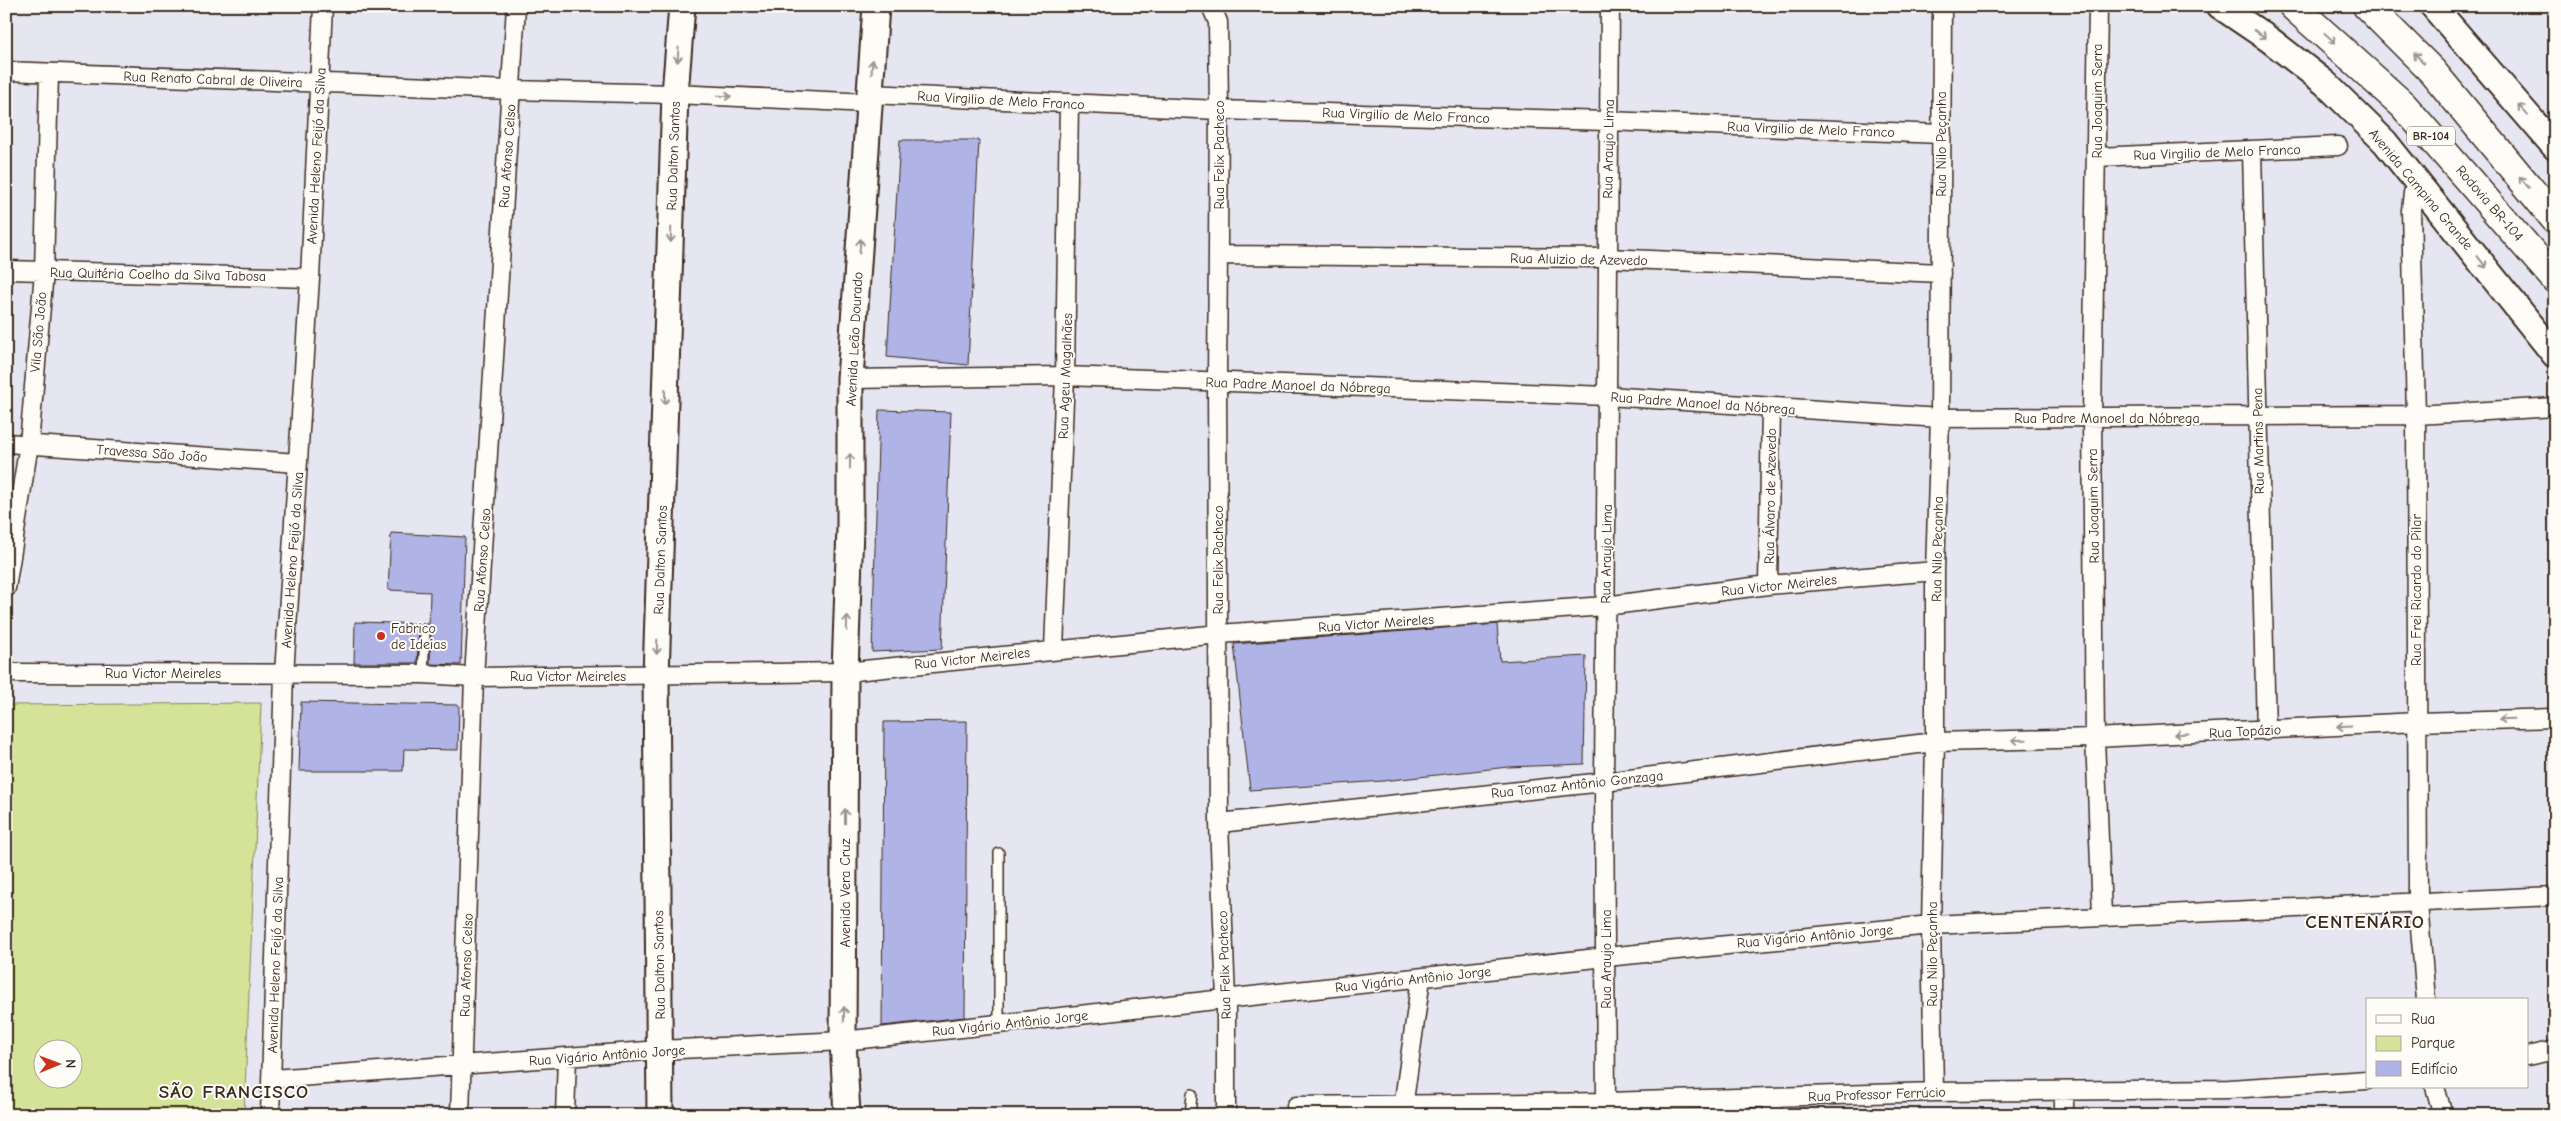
<svg xmlns="http://www.w3.org/2000/svg" width="2561" height="1121" viewBox="0 0 2561 1121" font-family="'Comic Neue',sans-serif">
  <style>
    .green { fill: #d4e397; stroke: #88865a; fill-rule: evenodd }
    .building { fill: #afb3e5; stroke: #3b2a1e }
    .lines { fill: none; stroke-linecap: round; stroke-linejoin: round }
    .lane-casing { stroke: #3b2a1e; stroke-width: 12 }
    .street-casing { stroke: #3b2a1e; stroke-width: 21 }
    .secondary-casing { stroke: #3b2a1e; stroke-width: 29 }
    .highway-casing { stroke: #3b2a1e; stroke-width: 31 }
    .lane { stroke: #fdfcf7; stroke-width: 9 }
    .street { stroke: #fdfcf7; stroke-width: 18 }
    .secondary { stroke: #fdfcf7; stroke-width: 25 }
    .highway { stroke: #fdfcf7; stroke-width: 28 }
    .oneway { stroke: #9c938a }
    .poi-dot { fill: #c8321e; stroke: #fdfcf7; stroke-width: 2 }
    .labels { text-anchor: middle; stroke-width: 4; stroke-linejoin: round; paint-order: stroke }
    .shield { fill: #fdfcf7; stroke: #75695f; stroke-width: 1 }
    .shield-label { font-size: 12px; font-weight: bold; fill: #3b2a1e }
    .street-label { font-size: 14px; fill: #3b2a1e; stroke: #fdfcf7 }
    .poi-label { font-size: 14px; fill: #3b2a1e; stroke: #fdfcf7; text-anchor: start }
    .district-label { font-size: 19px; font-weight: bold; letter-spacing: 1px; fill: #3b2a1e; stroke: #fdfcf7 }
  </style>
  <rect width="100%" height="100%" fill="#e6e6f2"/>
  <filter id="ink" filterUnits="userSpaceOnUse"><feTurbulence type="fractalNoise" baseFrequency=".02" numOctaves="2"/><feDisplacementMap in="SourceGraphic" scale="10" xChannelSelector="R" yChannelSelector="G"/><feConvolveMatrix kernelMatrix="1 2 1 2 8 2 1 2 1" color-interpolation-filters="sRGB"/></filter>
  <g filter="url(#ink)">
    <path class="green" d="M261 703 244 1115H6V705ZM42 1048H72V1078H42Z"/>
    <path class="building" d="M900 140H979L968 365 887 357Z
      M879 410 951 412 942 649 872 652Z
      M391 533 465 537 461 665 430 664 431 631 425 625 419 630 417 663H354L355 622 429 624 430 592 388 590Z
      M1497 624 1500 661 1586 656 1584 764 1508 767 1383 781 1250 790 1234 644Z
      M301 702 459 705 458 750 404 749 403 771H299Z
      M967 721 965 1017 882 1026 884 722Z"/>
    <g class="lines">
      <g class="lane-casing">
        <path id="lane" d="M423 674 425 631
          M999 853V1025
          M1190 1115 1192 1094"/>
      </g>
      <g class="street-casing">
        <path id="street" d="M1211 6 1218 22 1219 110 1217 382 1219 823 1226 999V1115
          M2098 6 2092 418 2095 738 2102 915
          M6 71 511 90 675 94 870 103
          M870 94 1219 110 1608 121 1942 134
          M2252 151 2266 731
          M2097 157 2338 146
          M2418 181 2413 193 2411 210 2416 415 2418 903 2426 1000
          M1218 255 1607 258 1941 273
          M6 270 310 278
          M850 379 1065 376 1608 396 1940 418 2416 415 2555 407
          M6 443 298 463
          M1768 585 1771 408
          M6 588 29 444 44 272 49 74
          M1054 649 1065 376 1069 103
          M6 673 423 674 474 677 845 672 1219 634 1605 606 1768 585 1935 571
          M1219 823 1604 782 1935 742 2095 738 2417 722 2555 718
          M2527 1056 2555 1050
          M272 1079 660 1050 843 1041 1606 957 1931 925 2555 896
          M2435 1087 2443 1115
          M1934 1092 1931 925 1935 742V571L1940 418 1942 6
          M1772 1097 1773 1115
          M1606 1102 1604 782 1610 6
          M1296 1106 1606 1102 1934 1092 2229 1089 2367 1080
          M270 1115 284 674 310 278 323 6
          M460 1115 474 677 516 6
          M565 1115 567 1057
          M1402 1115 1421 978
          M2064 1115V1092"/>
      </g>
      <g class="secondary-casing">
        <path id="secondary" d="M2220 6 2270 40 2325 83 2385 142 2555 355
          M2433 6 2555 147
          M660 1115 656 676 675 94 682 6
          M847 1115 843 1041 845 672 850 528V379L876 6"/>
      </g>
      <g class="highway-casing">
        <path id="highway" d="M2293 6 2403 105 2555 279
          M2367 6 2432 71 2555 219"/>
      </g>
      <use href="#lane" class="lane"/>
      <use href="#street" class="street"/>
      <use href="#secondary" class="secondary"/>
      <use href="#highway" class="highway"/>
    </g>
    <defs><path id="oneway-shaft" d="M-6 0H5M1.5-3L5.5 0L1.5 3" fill="none" stroke-width="1.6" stroke-linecap="round" stroke-linejoin="round" transform="scale(1.25)"/></defs>
    <g class="oneway">
      <use href="#oneway-shaft" transform="translate(2260 34) rotate(34)"/>
      <use href="#oneway-shaft" transform="translate(2330 38) rotate(42)"/>
      <use href="#oneway-shaft" transform="translate(678 55) rotate(94)"/>
      <use href="#oneway-shaft" transform="translate(2419 58) rotate(-135)"/>
      <use href="#oneway-shaft" transform="translate(872 67) rotate(-86)"/>
      <use href="#oneway-shaft" transform="translate(724 96) rotate(2)"/>
      <use href="#oneway-shaft" transform="translate(2523 110) rotate(-131)"/>
      <use href="#oneway-shaft" transform="translate(2524 182) rotate(-130)"/>
      <use href="#oneway-shaft" transform="translate(671 235) rotate(92)"/>
      <use href="#oneway-shaft" transform="translate(860 246) rotate(-86)"/>
      <use href="#oneway-shaft" transform="translate(2482 262) rotate(52)"/>
      <use href="#oneway-shaft" transform="translate(665 397) rotate(92)"/>
      <use href="#oneway-shaft" transform="translate(850 461) rotate(-90)"/>
      <use href="#oneway-shaft" transform="translate(847 623) rotate(-88)"/>
      <use href="#oneway-shaft" transform="translate(657 647) rotate(92)"/>
      <use href="#oneway-shaft" transform="translate(2506 719) rotate(178)"/>
      <use href="#oneway-shaft" transform="translate(2344 726) rotate(177)"/>
      <use href="#oneway-shaft" transform="translate(2181 734) rotate(177)"/>
      <use href="#oneway-shaft" transform="translate(2019 740) rotate(179)"/>
      <use href="#oneway-shaft" transform="translate(845 816) rotate(-90)"/>
      <use href="#oneway-shaft" transform="translate(844 1014) rotate(-89)"/>
    </g>
  </g>
  <circle class="poi-dot" cx="381" cy="636" r="5"/>
  <g class="labels">
    <rect class="shield" x="2407" y="126.5" width="48" height="19" rx="4"/>
    <g class="shield-label">
      <text x="2431" y="140">BR-104</text>
    </g>
    <g class="street-label">
      <text transform="translate(213 79) rotate(2)" y="5">Rua Renato Cabral de Oliveira</text>
      <text transform="translate(1001 100) rotate(3)" y="5">Rua Virgilio de Melo Franco</text>
      <text transform="translate(2097 101) rotate(-90)" y="5">Rua Joaquim Serra</text>
      <text transform="translate(1406 115) rotate(2)" y="5">Rua Virgilio de Melo Franco</text>
      <text transform="translate(1811 129) rotate(2)" y="5">Rua Virgilio de Melo Franco</text>
      <text transform="translate(1941 144) rotate(-90)" y="5">Rua Nilo Peçanha</text>
      <text transform="translate(1608 149) rotate(-89)" y="5">Rua Araujo Lima</text>
      <text transform="translate(2217 152) rotate(-2)" y="5">Rua Virgilio de Melo Franco</text>
      <text transform="translate(1219 155) rotate(-90)" y="5">Rua Felix Pacheco</text>
      <text transform="translate(316 156) rotate(-87)" y="5">Avenida Heleno Feijó da Silva</text>
      <text transform="translate(507 156) rotate(-86)" y="5">Rua Afonso Celso</text>
      <text transform="translate(673 156) rotate(-88)" y="5">Rua Dalton Santos</text>
      <text transform="translate(2421 189) rotate(50)" y="5">Avenida Campina Grande</text>
      <text transform="translate(2490 203) rotate(49)" y="5">Rodovia BR-104</text>
      <text transform="translate(1579 259) rotate(1)" y="5">Rua Aluizio de Azevedo</text>
      <text transform="translate(158 274) rotate(1)" y="5">Rua Quitéria Coelho da Silva Tabosa</text>
      <text transform="translate(38 332) rotate(-85)" y="5">Vila São João</text>
      <text transform="translate(854 339) rotate(-87)" y="5">Avenida Leão Dourado</text>
      <text transform="translate(1065 376) rotate(-88)" y="5">Rua Ageu Magalhães</text>
      <text transform="translate(1298 385) rotate(2)" y="5">Rua Padre Manoel da Nóbrega</text>
      <text transform="translate(1703 403) rotate(4)" y="5">Rua Padre Manoel da Nóbrega</text>
      <text x="2107" y="423">Rua Padre Manoel da Nóbrega</text>
      <text transform="translate(2258 441) rotate(-91)" y="5">Rua Martins Pena</text>
      <text transform="translate(152 453) rotate(4)" y="5">Travessa São João</text>
      <text transform="translate(1770 496) rotate(-89)" y="5">Rua Álvaro de Azevedo</text>
      <text transform="translate(2093 506) rotate(-91)" y="5">Rua Joaquim Serra</text>
      <text transform="translate(1937 549) rotate(-89)" y="5">Rua Nilo Peçanha</text>
      <text transform="translate(1606 554) rotate(-89)" y="5">Rua Araujo Lima</text>
      <text transform="translate(292 560) rotate(-86)" y="5">Avenida Heleno Feijó da Silva</text>
      <text transform="translate(482 560) rotate(-86)" y="5">Rua Afonso Celso</text>
      <text transform="translate(660 560) rotate(-88)" y="5">Rua Dalton Santos</text>
      <text transform="translate(1218 560) rotate(-90)" y="5">Rua Felix Pacheco</text>
      <text transform="translate(1779 585) rotate(-6)" y="5">Rua Victor Meireles</text>
      <text transform="translate(2416 590) rotate(-90)" y="5">Rua Frei Ricardo do Pilar</text>
      <text transform="translate(1376 623) rotate(-4)" y="5">Rua Victor Meireles</text>
      <text transform="translate(972 658) rotate(-6)" y="5">Rua Victor Meireles</text>
      <text x="163" y="678">Rua Victor Meireles</text>
      <text x="568" y="681">Rua Victor Meireles</text>
      <text transform="translate(2245 731) rotate(-3)" y="5">Rua Topázio</text>
      <text transform="translate(1577 784) rotate(-6)" y="5">Rua Tomaz Antônio Gonzaga</text>
      <text transform="translate(845 893) rotate(-90)" y="5">Avenida Vera Cruz</text>
      <text transform="translate(1815 936) rotate(-5)" y="5">Rua Vigário Antônio Jorge</text>
      <text transform="translate(1932 954) rotate(-90)" y="5">Rua Nilo Peçanha</text>
      <text transform="translate(1606 959) rotate(-90)" y="5">Rua Araujo Lima</text>
      <text transform="translate(275 965) rotate(-88)" y="5">Avenida Heleno Feijó da Silva</text>
      <text transform="translate(466 965) rotate(-88)" y="5">Rua Afonso Celso</text>
      <text transform="translate(659 965) rotate(-91)" y="5">Rua Dalton Santos</text>
      <text transform="translate(1224 965) rotate(-92)" y="5">Rua Felix Pacheco</text>
      <text transform="translate(1413 979) rotate(-6)" y="5">Rua Vigário Antônio Jorge</text>
      <text transform="translate(1010 1023) rotate(-6)" y="5">Rua Vigário Antônio Jorge</text>
      <text transform="translate(607 1055) rotate(-4)" y="5">Rua Vigário Antônio Jorge</text>
      <text transform="translate(1877 1094) rotate(-2)" y="5">Rua Professor Ferrúcio</text>
    </g>
    <g class="poi-label">
      <text x="391" y="633">Fabrico<tspan x="391" dy="16">de Ideias</tspan></text>
    </g>
    <g class="district-label">
      <text x="2365" y="928">CENTENÁRIO</text>
      <text x="234" y="1098">SÃO FRANCISCO</text>
    </g>
  </g>
  <rect width="2561" height="1121" fill="none" stroke="#fdfcf7" stroke-width="25"/>
  <rect x="12" y="12" width="2536" height="1096" fill="none" stroke="#3b2a1e" stroke-width="2" filter="url(#ink)"/>
  <rect x="2366" y="998" width="162" height="90" fill="#fdfcf7" stroke="#afa8a0"/>
  <rect x="2376" y="1015" width="25" height="8" fill="#fdfcf7" stroke="#afa8a0"/>
  <text x="2411" y="1024" font-size="15" fill="#3b2a1e">Rua</text>
  <rect x="2376" y="1036" width="25" height="15" fill="#d4e397" stroke="#afa8a0"/>
  <text x="2411" y="1048" font-size="15" fill="#3b2a1e">Parque</text>
  <rect x="2376" y="1061" width="25" height="15" fill="#afb3e5" stroke="#afa8a0"/>
  <text x="2411" y="1074" font-size="15" fill="#3b2a1e">Edifício</text>
  <g transform="translate(58 1064) rotate(89)"><circle r="24" fill="#fdfcf7" stroke="#afa8a0"/>
  <path d="M0-4L9 19L0 12L-9 19Z" fill="#c8321e"/>
  <text y="-8" font-size="14" font-weight="bold" text-anchor="middle" fill="#3b2a1e">N</text>
  </g>
</svg>
